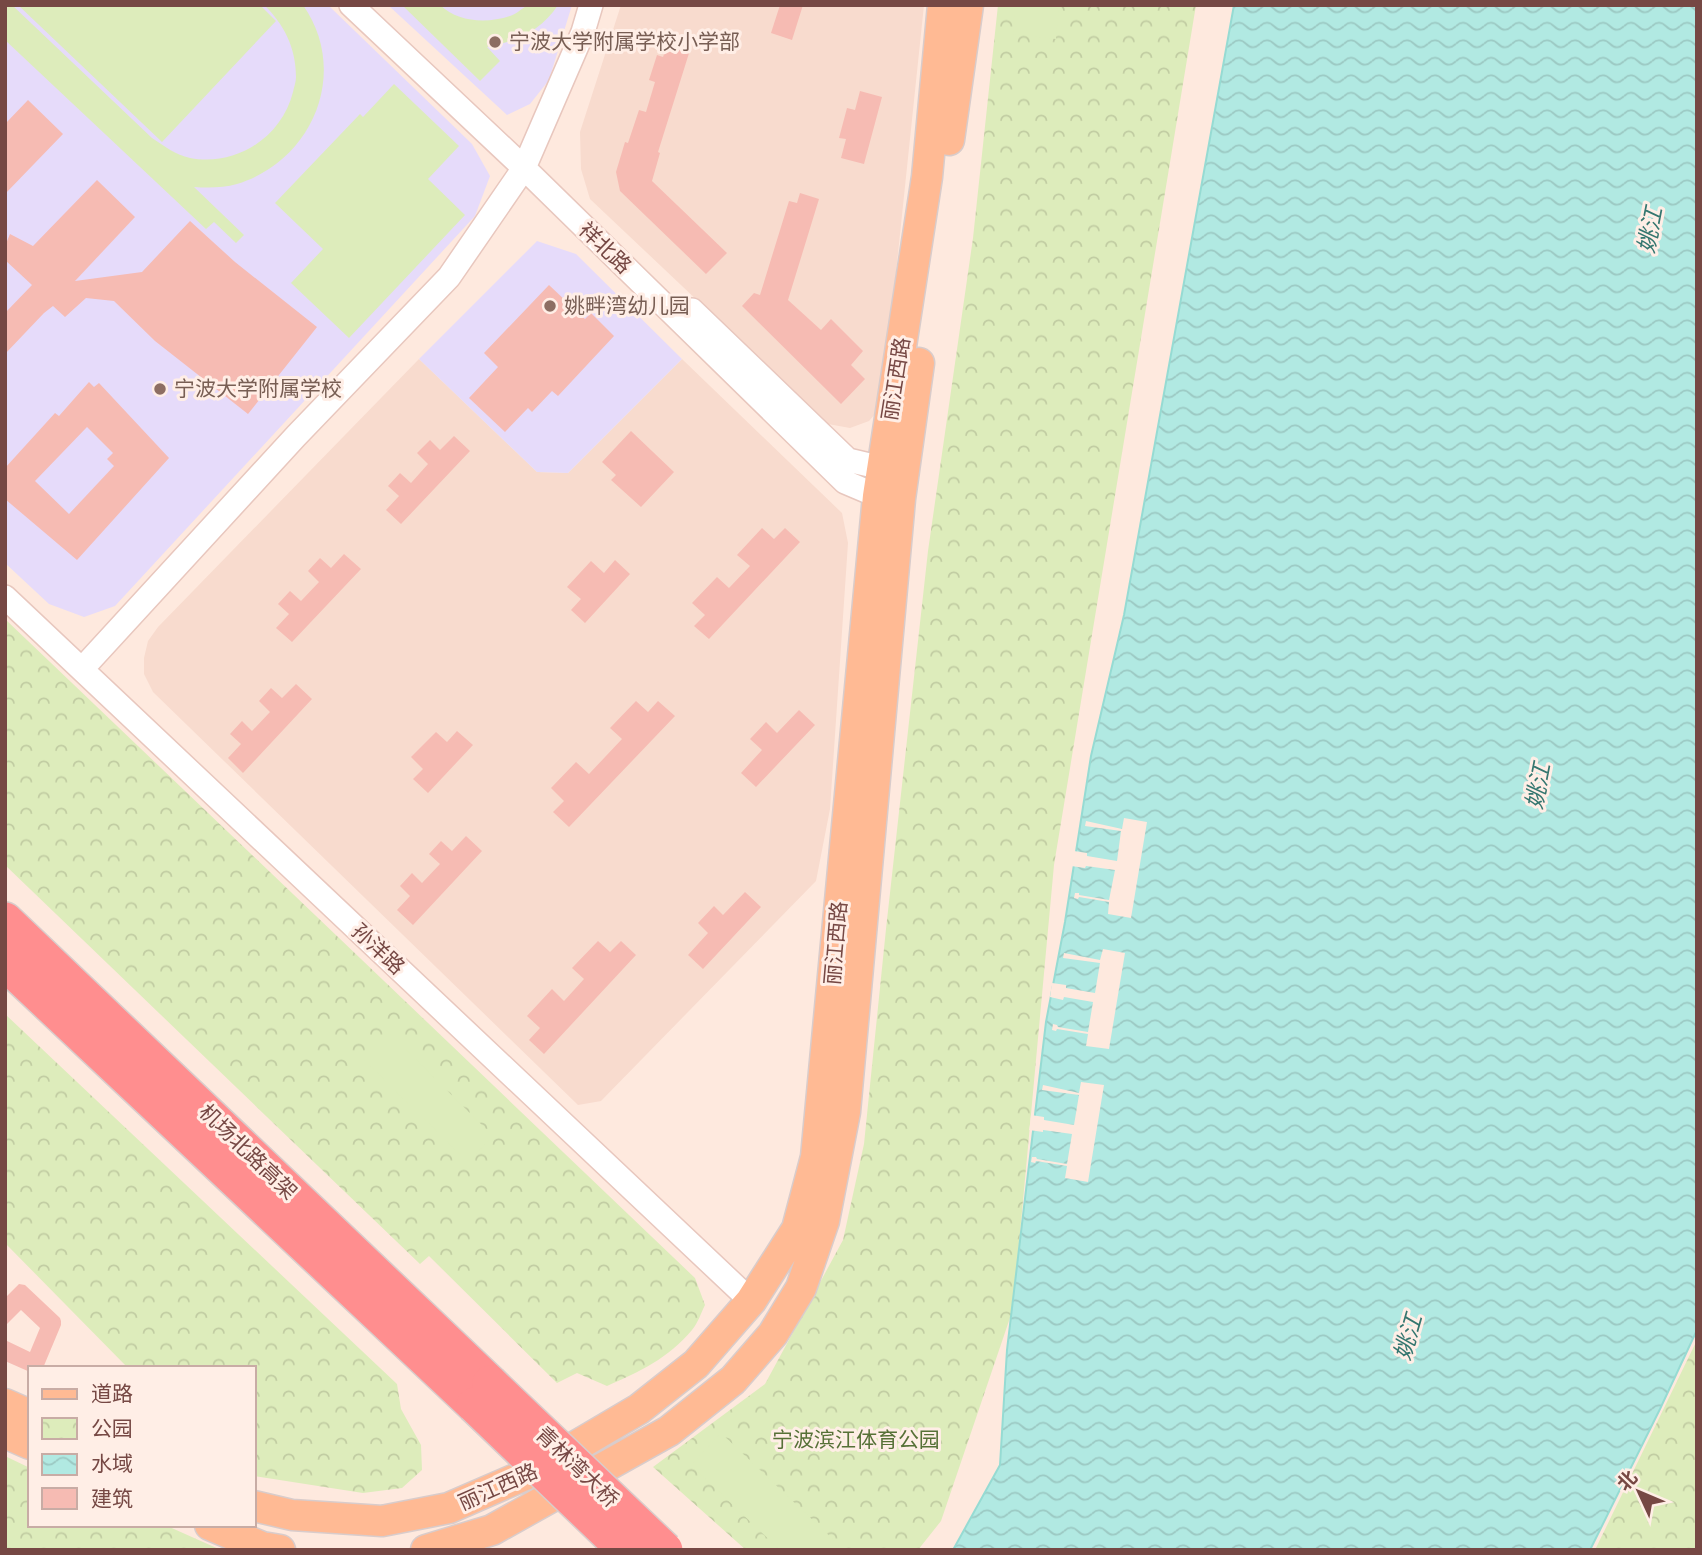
<svg xmlns="http://www.w3.org/2000/svg" width="1702" height="1555" viewBox="0 0 1702 1555" font-family="Poppins,'Noto Sans SC',sans-serif">
  <style>
    .residential { fill: #f8dbce }
    .education { fill: #e6dbfa }
    .park { fill: url(#park-crowns) }
    .garden { fill: #ddecbb }
    .water { fill: url(#water-waves); stroke: #96dbd3; stroke-width: 2 }
    .pier { fill: #fee9de }
    .building { fill: #f6bbb3; fill-rule: evenodd }
    .lines { fill: none; stroke-linecap: round; stroke-linejoin: round }
    .minor-casing { stroke: #e8c7be; stroke-width: 26 }
    .major-casing { stroke: #d9cccb; stroke-width: 33 }
    .highway-casing { stroke: #d9cccb; stroke-width: 38 }
    .minor { stroke: #fff; stroke-width: 23 }
    .major { stroke: #ffba94; stroke-width: 30 }
    .highway { stroke: #ff8e8f; stroke-width: 35 }
    .highway-bridge-casing { stroke: #d9cccb; stroke-width: 38; stroke-linecap: butt }
    .highway-bridge { stroke: #ff8e8f; stroke-width: 35 }
    .education-dot { fill: #8d6e63; stroke: #ffeee6; stroke-width: 2.5 }
    .labels { text-anchor: middle; stroke-width: 6; stroke-linejoin: round; paint-order: stroke }
    .education-label { font-size: 21px; fill: #785e54; stroke: #ffeee6; text-anchor: start }
    .street-label { font-size: 21px; fill: #764844; stroke: #ffeee6 }
    .park-label { font-size: 21px; fill: #577137; stroke: #ffeee6 }
    .water-label { font-size: 23px; font-style: italic; fill: #34766f; stroke: #ffeee6 }
  </style>
  <defs>
    <pattern id="park-crowns" width="20" height="18" patternUnits="userSpaceOnUse" patternTransform="scale(1.75)"><rect width="20" height="18" fill="#ddecbb"/><path d="M2 6a3 3 0 1 1 6 0M12 15a3 3 0 1 1 6 0" fill="none" stroke="#c1cca2"/></pattern>
    <pattern id="water-waves" width="16" height="10" patternUnits="userSpaceOnUse" patternTransform="scale(1.75)"><rect width="16" height="10" fill="#b1e9e2"/><path d="M0 5q4-4 8 0t8 0" fill="none" stroke="#9cc9c3"/></pattern>
  </defs>
  <rect width="100%" height="100%" fill="#fee9de"/>
  <path class="residential" d="M621 5H924L882 406 869 421 850 428 828 424 590 199 581 169 580 132Z
    M419 359 537 472 568 473 682 359 842 513 848 543 830 809 816 881 601 1101 578 1105 153 692 144 674V658L148 641 158 627Z"/>
  <path class="education" d="M5 5H328L472 144 490 176 475 216 115 606 84 617 49 604 5 563Z
    M388 5H572L549 80 530 104 507 115Z
    M537 241 576 254 682 359 568 473 537 472 419 359Z"/>
  <path class="park" d="M998 5H1196L1054 865 1013 1309 941 1521 918 1550H746L653 1467 765 1384 843 1240 864 1144 886 929 928 551 973 238Z
    M5 619 695 1278 705 1305C701 1313 698 1323 692 1330 669 1358 639 1372 607 1386L577 1373 557 1383 429 1256 420 1264 5 865Z
    M5 1014 397 1384 401 1409 421 1445 422 1470 402 1488 363 1493 254 1476V1368H128L5 1243Z
    M1697 1340V1550H1595Z
    M5 1456 30 1468V1525H165L221 1550H5Z"/>
  <path class="garden" d="M5 5H12L152 138C164 146 176 155 190 158 236 167 282 137 293 92 294 87 296 82 296 77 296 48 284 24 264 5H303C350 72 313 161 237 184 223 188 208 188 194 187L244 235 236 243 214 222 206 229 5 40Z
    M18 5H260L276 21 162 142Z
    M402 5H440C458 22 486 24 510 16 517 14 523 7 529 5 537 3 549 5 558 5 541 31 517 41 487 47L500 61 480 81Z
    M1016 5H1059L1056 39 1013 34Z
    M394 84 459 146 428 179 465 215 349 338 291 283 323 249 275 203 360 114 363 117Z
    M390 1034 493 1136 468 1162 364 1060Z
    M721 1433 839 1545 835 1550H780L691 1465Z"/>
  <path class="water" d="M1234 5H1697V1330L1660 1409 1590 1550H953L1000 1465 1007 1350 1046 1022 1065 922 1091 756 1124 615Z"/>
  <path class="pier" d="M1124 818 1147 822 1131 918 1108 914 1109 902 1079 897 1078 899 1074 898 1075 893H1079V895L1109 900 1115 870 1086 866 1085 868 1071 866 1074 851 1087 853V856L1117 861 1121 831 1085 826 1086 821 1122 829Z
    M1103 949 1125 953 1109 1049 1086 1046 1088 1034 1057 1029 1056 1031 1052 1030 1053 1024 1057 1025 1058 1027 1088 1032 1093 1002 1064 997 1063 1000 1050 997 1052 983 1066 985V988L1095 993 1100 963 1063 958 1064 953 1100 960Z
    M1081 1082 1104 1085 1088 1182 1065 1178 1067 1166 1036 1161 1035 1163 1031 1162 1032 1157H1036L1037 1159 1067 1164 1072 1134 1043 1130V1132L1029 1130 1030 1124 1031 1115 1044 1117V1120L1074 1125 1079 1095 1042 1090 1043 1085 1079 1093Z"/>
  <path class="building" d="M780 5H803L792 40 771 33Z
    M668 43 690 50 658 152 660 153 652 181 727 253 706 274 620 191 616 172 625 142 628 143 639 110 646 112 655 82 649 80 657 55 663 57Z
    M860 91 882 97 864 164 841 158 846 139 839 138 847 108 855 110Z
    M28 100 63 134 5 194V124Z
    M97 180 135 217 75 281 142 272 190 221 235 262 317 327 248 414 155 341 114 301 86 298 65 317 53 306 44 313 5 354V313L32 285 5 260V246L10 234 33 246Z
    M800 193 819 199 788 300 821 330 831 319 863 351 851 365 865 379 841 404 742 306 754 293 760 295 789 201 797 203Z
    M549 285 585 319 591 313 614 336 558 396 552 391 532 412 528 408 505 432 469 398 498 367 484 353Z
    M89 382 94 387 99 383 169 458 77 560 5 499V468L55 413 59 416ZM87 427 113 453 107 459 114 466 69 514 35 481Z
    M631 431 674 472 641 507 611 480 616 475 602 462Z
    M454 436 470 451 401 524 386 510 399 496 388 486 400 473 411 483 428 464 417 453 430 440 440 450Z
    M762 528 774 539 785 528 800 542 709 639 694 626 705 615 692 603 717 577 729 588 750 566 737 555Z
    M344 554 361 569 292 642 276 628 289 614 278 604 290 591 301 601 319 582 308 571 320 558 331 568Z
    M615 560 630 574 585 623 571 610 581 599 567 587 591 561 604 573Z
    M296 684 312 699 243 773 228 758 241 744 230 734 242 721 252 731 270 712 259 701 271 688 282 698Z
    M636 701 648 712 658 701 675 716 569 827 553 812 564 801 551 788 576 762 589 774 622 739 610 728Z
    M799 710 815 725 756 787 741 773 762 750 750 739 766 722 777 733Z
    M457 731 473 745 428 793 413 779 423 769 411 757 436 732 447 742Z
    M466 836 482 851 413 925 397 910 410 896 400 886 412 873 422 883 440 864 429 854 441 841 452 851Z
    M745 892 761 907 703 969 688 955 708 933 698 923 714 906 723 915Z
    M598 941 610 952 621 941 636 955 544 1054 529 1040 540 1028 527 1016 552 989 564 1001 584 979 572 968Z
    M19 1284 25 1285 60 1318 61 1321V1325L43 1368H30V1372L5 1361V1340L30 1352 40 1328 21 1310 5 1326V1298Z"/>
  <g class="lines">
    <g class="minor-casing">
      <path id="minor" d="M351 5 524 168 845 482 878 496 891 498
        M692 310 848 460 882 468 897 470
        M5 597 751 1301
        M82 669 296 436 449 277 524 168 583 32 591 5"/>
    </g>
    <g class="major-casing">
      <path id="major" d="M949 140 968 5
        M5 1404 30 1415
        M5 1433 30 1444
        M254 1506 292 1515 382 1521 449 1508 534 1471 639 1409 696 1364 751 1301 797 1229 816 1157 878 496 927 177 943 5
        M210 1525 262 1547 280 1550
        M426 1550 492 1530 669 1431 733 1380 773 1334 801 1288 824 1221 845 1112 900 499 919 363"/>
    </g>
    <g class="highway-casing">
      <path id="highway" d="M5 920 490 1383
        M5 963 474 1405"/>
    </g>
    <use href="#minor" class="minor"/>
    <use href="#major" class="major"/>
    <use href="#highway" class="highway"/>
    <g class="highway-bridge-casing">
      <path id="highway-bridge" d="M490 1383 665 1550
        M474 1405 625 1550"/>
    </g>
    <use href="#highway-bridge" class="highway-bridge"/>
  </g>
  <g class="education-dot">
    <circle cx="495" cy="42" r="7"/>
    <circle cx="550" cy="306" r="7"/>
    <circle cx="160" cy="389" r="7"/>
  </g>
  <g class="labels">
    <g class="education-label">
      <text x="509" y="49">宁波大学附属学校小学部</text>
      <text x="564" y="313">姚畔湾幼儿园</text>
      <text x="174" y="396">宁波大学附属学校</text>
    </g>
    <g class="street-label">
      <text transform="translate(605 248) rotate(44)" y="7">祥北路</text>
      <text transform="translate(896 379) rotate(-81)" y="7">丽江西路</text>
      <text transform="translate(836 943) rotate(-85)" y="7">丽江西路</text>
      <text transform="translate(378 949) rotate(43)" y="7">孙洋路</text>
      <text transform="translate(248 1152) rotate(44)" y="7">机场北路高架</text>
      <text transform="translate(577 1467) rotate(44)" y="7">青林湾大桥</text>
      <text transform="translate(498 1487) rotate(-24)" y="7">丽江西路</text>
    </g>
    <g class="park-label">
      <text x="856" y="1447">宁波滨江体育公园</text>
    </g>
    <g class="water-label">
      <text transform="translate(1650 230) rotate(-79)" y="8">姚江</text>
      <text transform="translate(1538 786) rotate(-79)" y="8">姚江</text>
      <text transform="translate(1408 1337) rotate(-74)" y="8">姚江</text>
    </g>
  </g>
  <rect width="1702" height="1555" fill="none" stroke="#764844" stroke-width="14"/>
  <rect x="28" y="1366" width="228" height="161" fill="#ffeee6" stroke="#c8aca5" stroke-width="2"/>
  <rect x="42" y="1389" width="35" height="10" fill="#ffba94" stroke="#c8aca5" stroke-width="2"/>
  <text x="91" y="1401" font-size="21" fill="#764844">道路</text>
  <rect x="42" y="1418" width="35" height="21" fill="url(#park-crowns)" stroke="#c8aca5" stroke-width="2"/>
  <text x="91" y="1436" font-size="21" fill="#764844">公园</text>
  <rect x="42" y="1454" width="35" height="21" fill="url(#water-waves)" stroke="#c8aca5" stroke-width="2"/>
  <text x="91" y="1471" font-size="21" fill="#764844">水域</text>
  <rect x="42" y="1488" width="35" height="21" fill="#f6bbb3" stroke="#c8aca5" stroke-width="2"/>
  <text x="91" y="1506" font-size="21" fill="#764844">建筑</text>
  <g transform="translate(1639 1492) rotate(314)" stroke="#ffeee6" stroke-width="5" paint-order="stroke">
  <path d="M0-5L12 26L0 18L-12 26Z" fill="#764844"/>
  <text y="-10" font-size="19" font-weight="bold" text-anchor="middle" fill="#764844">北</text>
  </g>
</svg>
